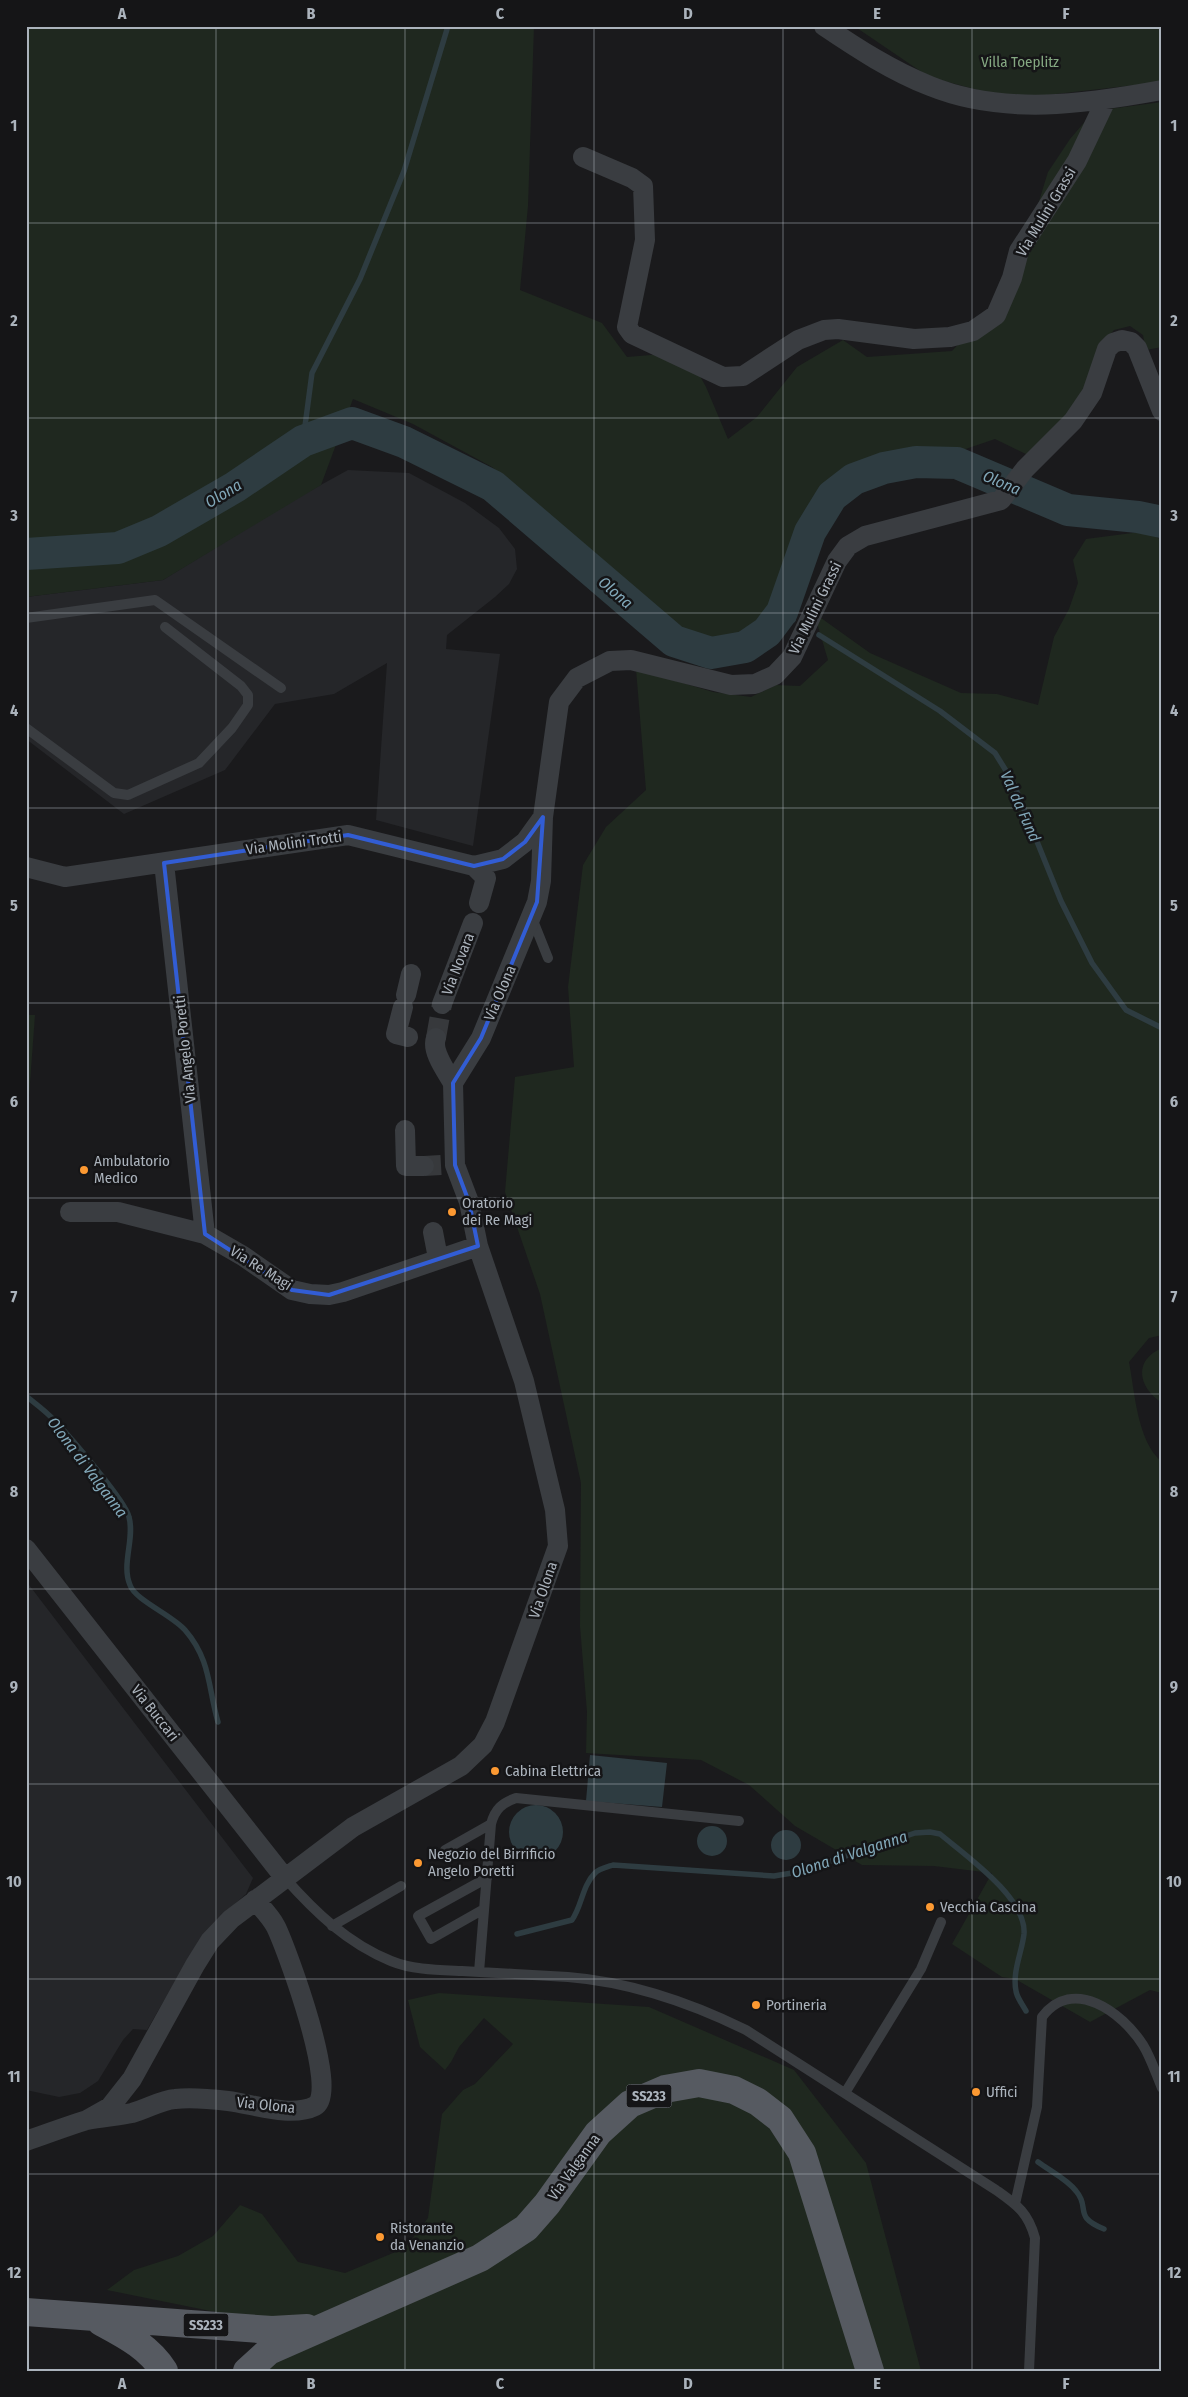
<svg xmlns="http://www.w3.org/2000/svg" width="1188" height="2397" viewBox="0 0 1188 2397" font-family="'Fira Sans Condensed',sans-serif">
  <style>
    .built { fill: #252629 }
    .green { fill: #1f281f }
    .water { fill: #2e3c41 }
    .lines { fill: none; stroke-linecap: round; stroke-linejoin: round }
    .stream { stroke: #2e3c41; stroke-width: 5.5 }
    .river { stroke: #2e3c41; stroke-width: 32 }
    .street-tunnel { stroke: #37393c; stroke-width: 20; stroke-dasharray: 20 10; stroke-linecap: butt }
    .lane { stroke: #3a3d41; stroke-width: 10 }
    .street { stroke: #3a3d41; stroke-width: 20 }
    .primary { stroke: #565a61; stroke-width: 28 }
    .marked { fill: none; stroke: #325dd4; stroke-width: 4; stroke-linejoin: round }
    .grid { fill: none; stroke: #abb3bc; stroke-width: 1; stroke-opacity: 0.55 }
    .poi-dot { fill: #fc9932; stroke: #151517; stroke-width: 2 }
    .labels { text-anchor: middle; stroke-width: 5; stroke-linejoin: round; paint-order: stroke }
    .shield { fill: #151517; stroke: #7e848a; stroke-width: 1 }
    .shield-label { font-size: 14px; font-weight: bold; fill: #abb3bc }
    .park-label { font-size: 15px; fill: #85a882; stroke: #151517 }
    .street-label { font-size: 15px; fill: #abb3bc; stroke: #151517 }
    .poi-label { font-size: 15px; fill: #abb3bc; stroke: #151517; text-anchor: start }
    .water-label { font-size: 16px; font-style: italic; fill: #81a7b8; stroke: #151517 }
    .neatline { fill: none; stroke: #abb3bc; stroke-width: 2 }
    .grid-label { font-size: 16px; text-anchor: middle; font-weight: bold; fill: #abb3bc }
  </style>
  <rect width="100%" height="100%" fill="#1a1a1c"/>
  <path class="built" d="M348 470 409 473 465 503 499 528 515 549 517 569 509 584 495 597 447 635 446 649 500 654 473 846 376 820 387 663 334 694 275 704 225 770 124 814 26 739V597L163 580 288 503Z
    M26 1581 253 1878 246 1894 221 1916 184 1966 147 2030 133 2029 123 2040 98 2081 80 2093 59 2097 26 2090Z"/>
  <path class="green" d="M26 26H534L528 206 520 290 602 323 627 357 687 352 706 387 728 439 757 417 797 367 843 340 867 357 952 351 1013 286 1048 172 1070 139 1094 111 1162 102V347L1146 350 1143 335 1130 326 1114 330 1099 347 1084 389 1067 416 1028 455 995 439 948 455 914 453 879 459 848 471 825 491 796 535 771 604 757 626 737 638 710 642 678 632 492 467 413 424 353 399 321 485 163 580 26 597Z
    M854 26H1162V82L1012 99 929 77Z
    M1140 532 1152 535 1162 540V1335L1149 1338 1129 1362C1135 1393 1137 1441 1162 1462V1993L1150 1990 1090 2022 1015 1979 1002 1977 952 1944 992 1873 934 1866 862 1865 795 1826 749 1785 701 1760 586 1753 587 1712 580 1626 581 1483 540 1294 505 1192 515 1077 574 1067 568 987 583 865 606 827 646 790 636 669 713 692 751 697 776 685 800 686 828 660 814 613 870 653 961 693 997 694 1038 705 1054 637 1069 609 1078 583 1073 560 1086 539Z
    M26 1015H35L26 1137Z
    M1162 1348V1403C1139 1388 1132 1361 1162 1348Z
    M439 1993 649 2007 794 2070 866 2163 921 2371H263L255 2320 107 2290 134 2270 178 2256 213 2236 240 2205 262 2214 298 2262 345 2273 405 2248 428 2218 442 2114 463 2090 475 2084 513 2044 484 2018 459 2047 451 2062 445 2070 420 2047 408 2000Z"/>
  <path class="water" d="M590 1755 667 1763 662 1807 586 1801Z
    M509 1832a27 27 0 1 1 54 0a27 27 0 1 1-54 0Z
    M697 1841a15 15 0 1 1 30 0a15 15 0 1 1-30 0Z
    M771 1845a15 15 0 1 1 30 0a15 15 0 1 1-30 0Z"/>
  <g class="lines">
    <path class="stream" d="M303 441 312 373 360 279 404 171 448 26
      M782 612 793 620
      M819 635 940 711 995 753 1013 782 1061 901 1092 963 1126 1010 1162 1028
      M26 1396C36 1404 47 1412 55 1421 69 1436 126 1501 129 1517 135 1539 121 1564 130 1585 135 1600 172 1615 185 1630 211 1660 208 1688 218 1722
      M517 1934 572 1920C582 1906 582 1886 595 1873 599 1869 607 1867 613 1865L774 1876 798 1872 915 1833 930 1832 940 1834C965 1855 1027 1898 1024 1934 1022 1952 1012 1972 1016 1991 1017 1998 1023 2005 1026 2011
      M1038 2162C1050 2171 1067 2179 1076 2191 1091 2208 1072 2216 1104 2229"/>
    <path class="river" d="M26 554 118 548 159 531 235 487 303 441 352 423 404 442 493 486 674 641 711 653 745 647 767 632 782 612 810 532 832 496 854 479 884 468 916 462 957 463 1068 510 1138 517 1162 522"/>
    <path class="street-tunnel" d="M436 1038 442 1004
      M424 1166 441 1165"/>
    <path class="lane" d="M26 618 155 600 281 688
      M26 728 114 793 128 795 199 763 232 728 248 705V695L241 686 165 627
      M532 918 548 958
      M445 1850 491 1824
      M284 1877C315 1912 347 1943 391 1961 413 1970 438 1970 462 1971 497 1973 533 1975 568 1977 631 1982 689 2002 746 2030L996 2190C1017 2205 1028 2212 1035 2238L1029 2371
      M484 1909 431 1939 418 1916 487 1878
      M332 1926 401 1886
      M479 1972 491 1824C495 1809 502 1803 516 1798L739 1821
      M845 2093 921 1969 941 1922
      M1015 2204 1037 2107 1042 2017C1073 1976 1122 2012 1143 2045 1151 2058 1156 2074 1162 2088"/>
    <path class="street" d="M824 26C858 49 892 71 930 86 1004 116 1086 104 1162 90
      M583 157 632 178 643 186 645 240 627 327 632 334 723 377 743 376 798 340 824 330 838 329 914 339 950 337 973 331 996 315 1012 278 1019 251 1077 161 1106 100
      M164 863 205 1234
      M474 866 486 878 479 903
      M26 867 65 877 348 835 474 866 503 859 525 842 543 817
      M406 995 411 974
      M442 1004 473 923
      M403 1007 396 1034 408 1037
      M436 1038C431 1051 446 1071 453 1083
      M405 1130 406 1166H424
      M70 1212H118L205 1234 243 1256 292 1290 310 1294 329 1295 343 1292 478 1246
      M433 1232 438 1258
      M26 1549 284 1877
      M87 2120 110 2107 132 2079 195 1965 210 1941 231 1919 353 1827 461 1766 483 1745 495 1722 558 1546 555 1510 524 1381 478 1246 469 1202 455 1165 453 1083 481 1038 537 902 541 881 543 817 559 702 577 678 610 661 631 660 731 685 755 684 775 675 792 657 837 561 848 546 865 536 1001 500 1025 469 1073 421 1092 393 1107 349 1113 343 1122 340 1131 342 1137 348 1162 411
      M26 2141C47 2134 67 2126 87 2120 102 2117 118 2116 132 2113 147 2109 161 2100 175 2099 193 2097 211 2099 228 2101 253 2104 291 2118 315 2106 340 2093 287 1950 276 1927 271 1917 262 1908 255 1900"/>
    <path class="primary" d="M26 2312 272 2330 307 2328
      M101 2322C125 2335 149 2347 164 2371
      M247 2371 269 2351 480 2258 526 2228 547 2204 598 2133 630 2104 665 2089 699 2083 734 2090 758 2102 780 2119 802 2153 870 2371"/>
  </g>
  <path class="marked" d="M543 817 537 902 481 1038 453 1083 455 1165 469 1202 478 1246 329 1295 292 1290 205 1234 164 863 348 835 474 866 503 859 525 842Z"/>
  <path class="grid" d="M216 26V2371M405 26V2371M594 26V2371M783 26V2371M972 26V2371M26 223H1162M26 418H1162M26 613H1162M26 808H1162M26 1003H1162M26 1198H1162M26 1394H1162M26 1589H1162M26 1784H1162M26 1979H1162M26 2174H1162"/>
  <g class="poi-dot">
    <circle cx="84" cy="1170" r="5"/>
    <circle cx="452" cy="1212" r="5"/>
    <circle cx="495" cy="1771" r="5"/>
    <circle cx="418" cy="1863" r="5"/>
    <circle cx="930" cy="1907" r="5"/>
    <circle cx="756" cy="2005" r="5"/>
    <circle cx="976" cy="2092" r="5"/>
    <circle cx="380" cy="2237" r="5"/>
  </g>
  <g class="labels">
    <g class="shield">
      <rect x="626.5" y="2084.5" width="45" height="23" rx="4"/>
      <rect x="183.5" y="2313.5" width="45" height="23" rx="4"/>
    </g>
    <g class="shield-label">
      <text x="649" y="2101">SS233</text>
      <text x="206" y="2330">SS233</text>
    </g>
    <g class="park-label">
      <text x="1020" y="67">Villa Toeplitz</text>
    </g>
    <g class="street-label">
      <text transform="translate(1046 212) rotate(-59)" y="5">Via Mulini Grassi</text>
      <text transform="translate(815 608) rotate(-64)" y="5">Via Mulini Grassi</text>
      <text transform="translate(294 843) rotate(-8)" y="5">Via Molini Trotti</text>
      <text transform="translate(458 964) rotate(-69)" y="5">Via Novara</text>
      <text transform="translate(500 993) rotate(-67)" y="5">Via Olona</text>
      <text transform="translate(185 1049) rotate(-96)" y="5">Via Angelo Poretti</text>
      <text transform="translate(261 1268) rotate(32)" y="5">Via Re Magi</text>
      <text transform="translate(543 1590) rotate(-71)" y="5">Via Olona</text>
      <text transform="translate(155 1713) rotate(52)" y="5">Via Buccari</text>
      <text transform="translate(266 2105) rotate(6)" y="5">Via Olona</text>
      <text transform="translate(574 2167) rotate(-54)" y="5">Via Valganna</text>
    </g>
    <g class="poi-label">
      <text x="94" y="1166">Ambulatorio<tspan x="94" dy="17">Medico</tspan></text>
      <text x="462" y="1208">Oratorio<tspan x="462" dy="17">dei Re Magi</tspan></text>
      <text x="505" y="1776">Cabina Elettrica</text>
      <text x="428" y="1859">Negozio del Birrificio<tspan x="428" dy="17">Angelo Poretti</tspan></text>
      <text x="940" y="1912">Vecchia Cascina</text>
      <text x="766" y="2010">Portineria</text>
      <text x="986" y="2097">Uffici</text>
      <text x="390" y="2233">Ristorante<tspan x="390" dy="17">da Venanzio</tspan></text>
    </g>
    <g class="water-label">
      <text transform="translate(1002 482) rotate(23)" y="6">Olona</text>
      <text transform="translate(223 493) rotate(-31)" y="6">Olona</text>
      <text transform="translate(616 592) rotate(41)" y="6">Olona</text>
      <text transform="translate(1021 806) rotate(66)" y="6">Val da Fund</text>
      <text transform="translate(88 1467) rotate(53)" y="6">Olona di Valganna</text>
      <text transform="translate(849 1854) rotate(-18)" y="6">Olona di Valganna</text>
    </g>
  </g>
  <rect width="1188" height="2397" fill="none" stroke="#151517" stroke-width="55"/>
  <rect x="28" y="28" width="1132" height="2342" class="neatline"/>
  <g class="grid-label">
    <text x="122" y="19">A</text>
    <text x="311" y="19">B</text>
    <text x="500" y="19">C</text>
    <text x="688" y="19">D</text>
    <text x="877" y="19">E</text>
    <text x="1066" y="19">F</text>
    <text x="14" y="131">1</text>
    <text x="1174" y="131">1</text>
    <text x="14" y="326">2</text>
    <text x="1174" y="326">2</text>
    <text x="14" y="521">3</text>
    <text x="1174" y="521">3</text>
    <text x="14" y="716">4</text>
    <text x="1174" y="716">4</text>
    <text x="14" y="911">5</text>
    <text x="1174" y="911">5</text>
    <text x="14" y="1107">6</text>
    <text x="1174" y="1107">6</text>
    <text x="14" y="1302">7</text>
    <text x="1174" y="1302">7</text>
    <text x="14" y="1497">8</text>
    <text x="1174" y="1497">8</text>
    <text x="14" y="1692">9</text>
    <text x="1174" y="1692">9</text>
    <text x="14" y="1887">10</text>
    <text x="1174" y="1887">10</text>
    <text x="14" y="2082">11</text>
    <text x="1174" y="2082">11</text>
    <text x="14" y="2278">12</text>
    <text x="1174" y="2278">12</text>
    <text x="122" y="2389">A</text>
    <text x="311" y="2389">B</text>
    <text x="500" y="2389">C</text>
    <text x="688" y="2389">D</text>
    <text x="877" y="2389">E</text>
    <text x="1066" y="2389">F</text>
  </g>
</svg>
